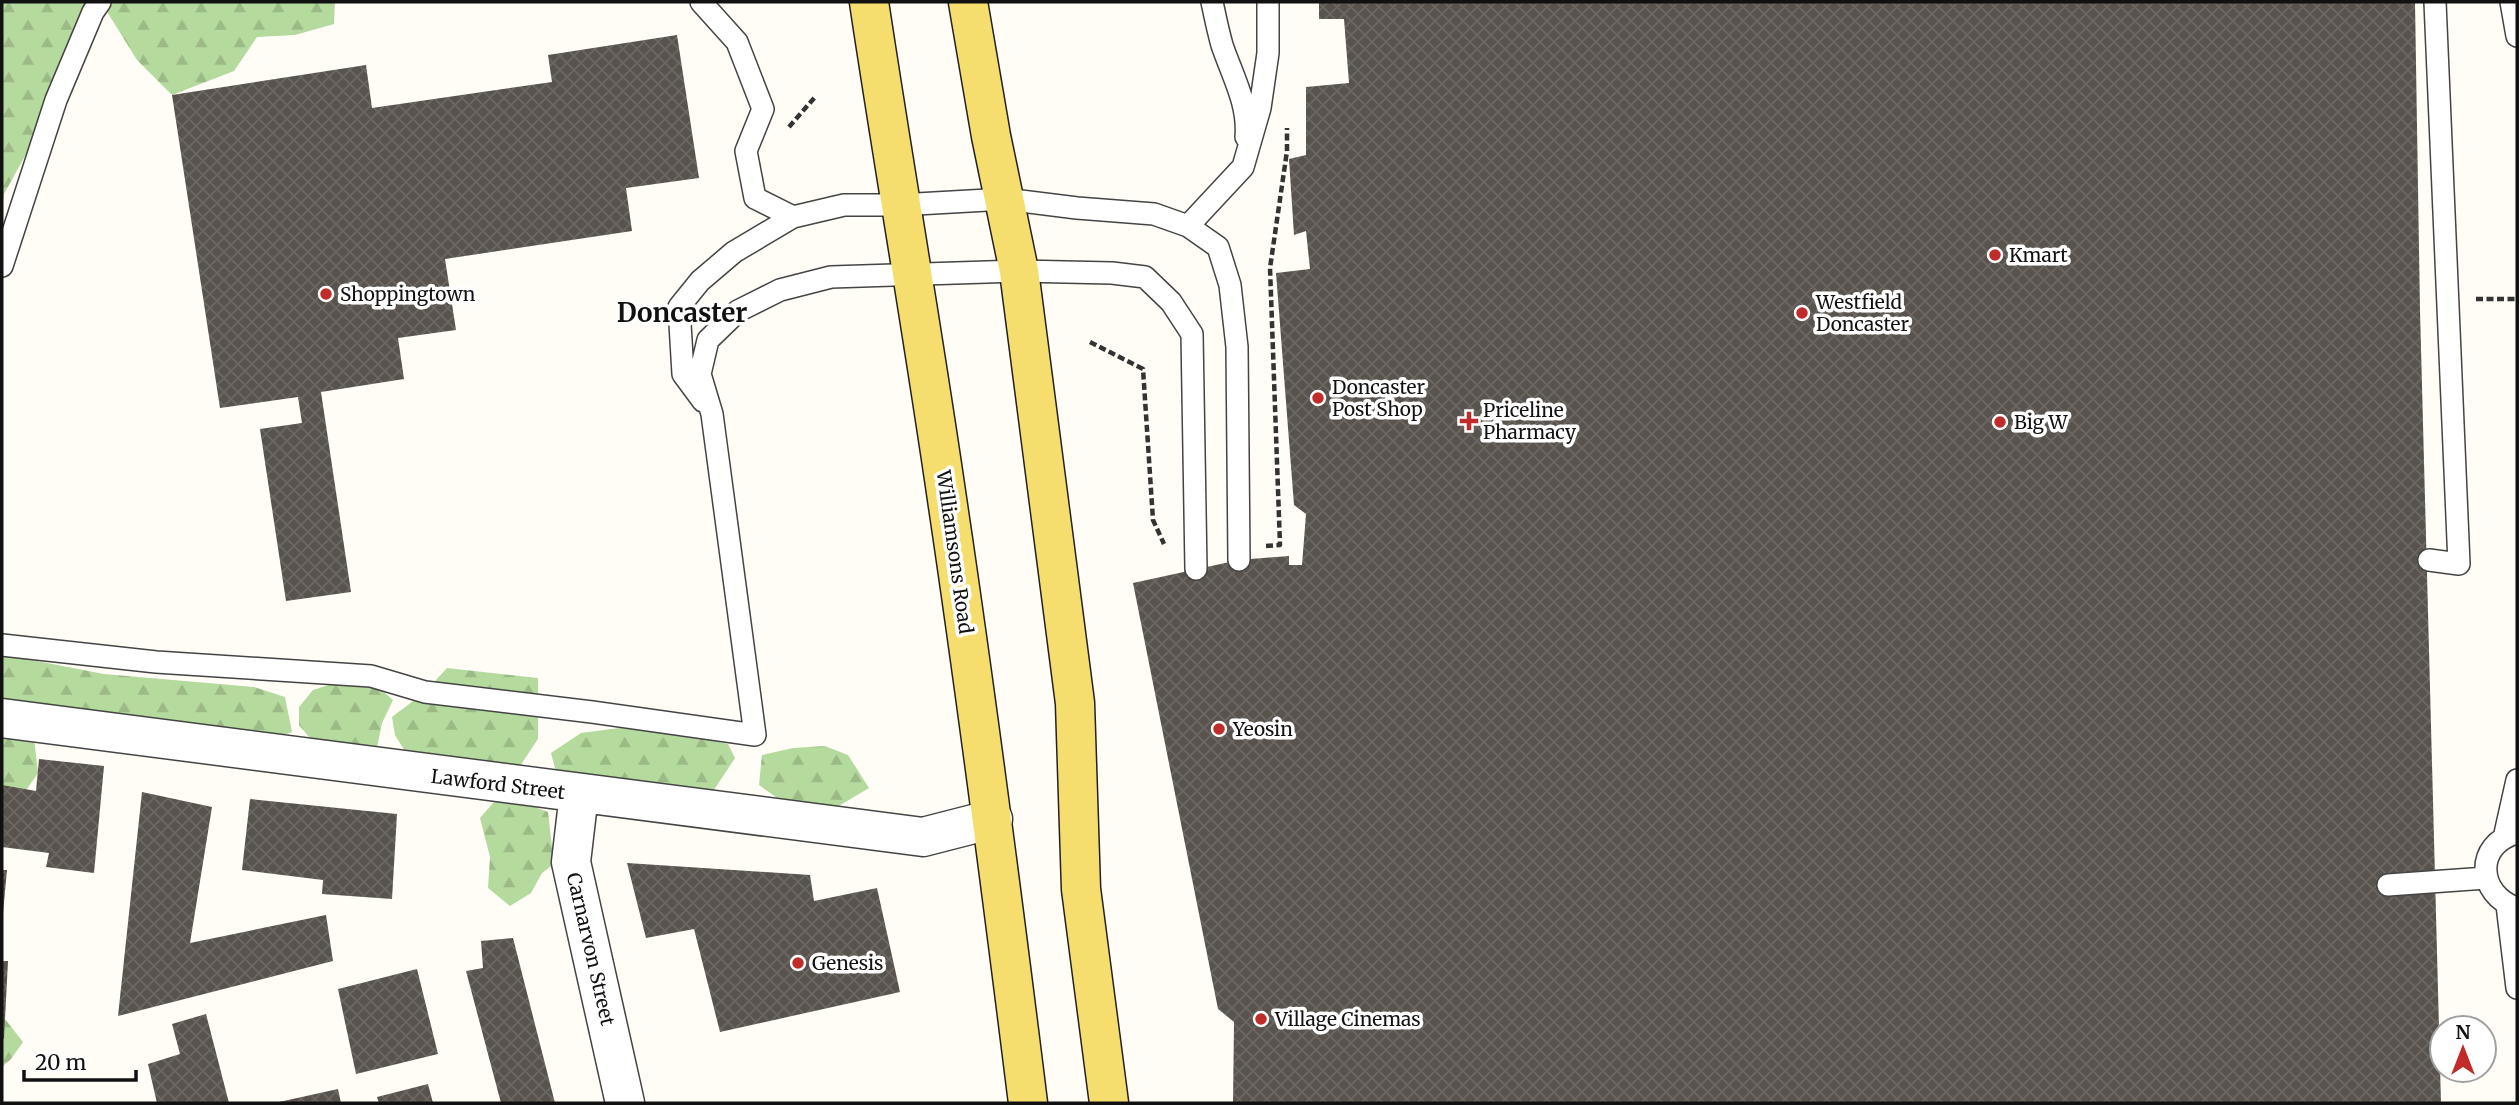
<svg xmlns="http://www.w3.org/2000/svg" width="2519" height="1105" viewBox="0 0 2519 1105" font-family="Merriweather,serif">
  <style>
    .forest { fill: url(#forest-firs) }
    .building { fill: url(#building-cross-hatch) }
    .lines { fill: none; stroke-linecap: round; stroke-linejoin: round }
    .lane-casing { stroke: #444; stroke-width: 24 }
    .street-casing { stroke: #444; stroke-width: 41 }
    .primary-casing { stroke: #222; stroke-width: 41 }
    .path { stroke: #333; stroke-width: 4.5; stroke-dasharray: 7 3.5; stroke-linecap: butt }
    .lane { stroke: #fff; stroke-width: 21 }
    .street { stroke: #fff; stroke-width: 38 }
    .primary { stroke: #f6de6e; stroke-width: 38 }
    .poi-dot { fill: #c02c2a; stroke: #fff; stroke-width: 2.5 }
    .labels { text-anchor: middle; stroke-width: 7; stroke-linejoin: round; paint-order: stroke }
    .poi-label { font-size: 19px; fill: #111; stroke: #fff; text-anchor: start }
    .street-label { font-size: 19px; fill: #111; stroke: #fff }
    .district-label { font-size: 26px; font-weight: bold; fill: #111; stroke: #fff }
  </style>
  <defs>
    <pattern id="forest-firs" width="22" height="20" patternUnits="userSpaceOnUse" patternTransform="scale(1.75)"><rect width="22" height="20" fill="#b5da9d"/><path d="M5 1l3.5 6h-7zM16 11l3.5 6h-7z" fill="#9bba86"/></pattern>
    <pattern id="building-cross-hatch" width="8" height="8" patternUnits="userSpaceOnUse" patternTransform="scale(1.75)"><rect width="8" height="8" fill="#59534d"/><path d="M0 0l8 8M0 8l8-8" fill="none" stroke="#6c6762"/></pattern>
  </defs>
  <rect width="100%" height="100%" fill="#fffdf5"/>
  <path class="forest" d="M2 2H100L56 100 4 194 2 212Z
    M101 2H335L334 24 295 35 257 37 234 71 172 95 137 60Z
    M2 657H16L104 674 254 687 285 697 292 732 262 743 2 706Z
    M447 668 538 678V739L518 769 408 756 395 735 392 717 425 692Z
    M363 674 393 700 382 723 376 752 315 744 299 725V707L313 690Z
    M2 718 34 738 38 773 13 809 2 806Z
    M620 728 669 731 728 744 735 758 710 796 556 772 551 753 581 733Z
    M825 746 848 755 869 788 837 807 797 812 759 785 762 755 793 748Z
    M508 797 548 812 554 864 542 873 531 893 510 906 488 888 490 857 480 818 494 802Z
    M2 1019H5L23 1042 11 1059 2 1067Z"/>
  <path class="building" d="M1319 2H2415L2420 310 2441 1103H1233L1234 1022 1218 1009 1133 583 1239 560 1289 556V565H1302L1306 514 1294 505 1276 273 1310 269 1306 231 1294 235 1289 159 1306 155V87L1349 83 1344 19H1319Z
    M677 35 699 178 626 188 632 231 445 259 456 330 398 338 404 379 321 392 351 592 286 601 260 429 302 423 298 397 220 408 172 95 366 65 372 108 552 82 548 55Z
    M39 759 104 766 94 873 46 867 49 853 2 847V785L36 791Z
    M142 792 212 807 190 943 326 915 333 961 118 1016Z
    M250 799 397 814 392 899 322 894 323 880 242 870Z
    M627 863 810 875 814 901 877 888 900 992 720 1032 694 929 646 938Z
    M2 870H7L3 913H2Z
    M513 938 555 1103H501L466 971 483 968 481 941Z
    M2 961H8L4 1039H2Z
    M417 969 438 1054 356 1074 338 989Z
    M206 1014 229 1103H157L148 1064 180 1054 172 1024Z
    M428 1084 433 1103H379L377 1097Z
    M338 1089 341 1103H279V1102Z"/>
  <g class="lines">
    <g class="lane-casing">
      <path id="lane" d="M701 2 737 42 763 109 746 151 755 198 793 217
        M1212 2C1215 16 1218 31 1222 45 1232 75 1249 104 1246 137
        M2511 2 2517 36
        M1188 226 1243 167 1260 108 1268 53V2
        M2 266 56 100 93 12 100 2
        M703 401 683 374 679 307 700 281 734 252 793 217 844 205H899L1005 199 1077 208 1154 214 1188 226 1218 247 1230 285 1237 347 1239 560
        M2429 560 2459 564 2435 2
        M2 645 156 662 371 676 425 692 592 712 755 735 712 414 700 374 708 340 738 311 780 290 831 277 1019 271 1112 273 1145 277 1171 302 1192 334 1196 569
        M2517 833C2474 844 2477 895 2517 908
        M2504 838 2517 780
        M2388 885 2486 878
        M2507 905 2517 988"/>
    </g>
    <g class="street-casing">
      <path id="street" d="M2 718 923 837 993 819
        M579 794 571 862 625 1103"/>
    </g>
    <g class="primary-casing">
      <path id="primary" d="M869 2C894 168 923 333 947 499 977 700 1003 902 1028 1103
        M968 2 991 136 1019 271 1075 703 1081 889 1109 1103"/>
    </g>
    <path class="path" d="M789 127 815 97
      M2476 299H2517
      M1090 342 1143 369 1153 520 1164 544
      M1266 546 1280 545 1270 268 1287 151V128"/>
    <use href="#lane" class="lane"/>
    <use href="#street" class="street"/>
    <use href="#primary" class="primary"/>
  </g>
  <g class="poi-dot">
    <circle cx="1995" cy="255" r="7"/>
    <circle cx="326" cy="294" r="7"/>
    <circle cx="1802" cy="313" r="7"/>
    <circle cx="1318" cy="398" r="7"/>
    <path d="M1465.5 410.5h7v7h7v7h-7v7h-7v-7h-7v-7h7z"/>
    <circle cx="2000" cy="422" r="7"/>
    <circle cx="1219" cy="729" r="7"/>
    <circle cx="798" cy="963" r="7"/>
    <circle cx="1261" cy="1019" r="7"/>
  </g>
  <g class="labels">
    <g class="poi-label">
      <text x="2009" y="262">Kmart</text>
      <text x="340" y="301">Shoppingtown</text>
      <text x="1816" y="309">Westfield<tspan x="1816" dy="22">Doncaster</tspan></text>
      <text x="1332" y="394">Doncaster<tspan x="1332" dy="22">Post Shop</tspan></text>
      <text x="1483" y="417">Priceline<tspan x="1483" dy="22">Pharmacy</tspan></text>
      <text x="2014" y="429">Big W</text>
      <text x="1233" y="736">Yeosin</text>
      <text x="812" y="970">Genesis</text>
      <text x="1275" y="1026">Village Cinemas</text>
    </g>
    <g class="street-label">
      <text transform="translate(955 552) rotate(82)" y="7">Williamsons Road</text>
      <text transform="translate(498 784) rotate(7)" y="7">Lawford Street</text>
      <text transform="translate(591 949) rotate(77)" y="7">Carnarvon Street</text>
    </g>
    <g class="district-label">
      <text x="682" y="322">Doncaster</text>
    </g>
  </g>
  <rect width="2519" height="1105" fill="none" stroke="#111111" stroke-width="7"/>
  <g transform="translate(2463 1049)"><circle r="33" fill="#ffffff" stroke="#a0a0a0" stroke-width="2"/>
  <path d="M0-5L12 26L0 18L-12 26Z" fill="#c02c2a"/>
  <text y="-10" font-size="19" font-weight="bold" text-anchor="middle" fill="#111111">N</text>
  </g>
  <path d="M24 1070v10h112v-10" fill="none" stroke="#111111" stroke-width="3.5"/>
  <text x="35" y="1070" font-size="21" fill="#111111" stroke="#ffffff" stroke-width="5" paint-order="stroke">20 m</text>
</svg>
